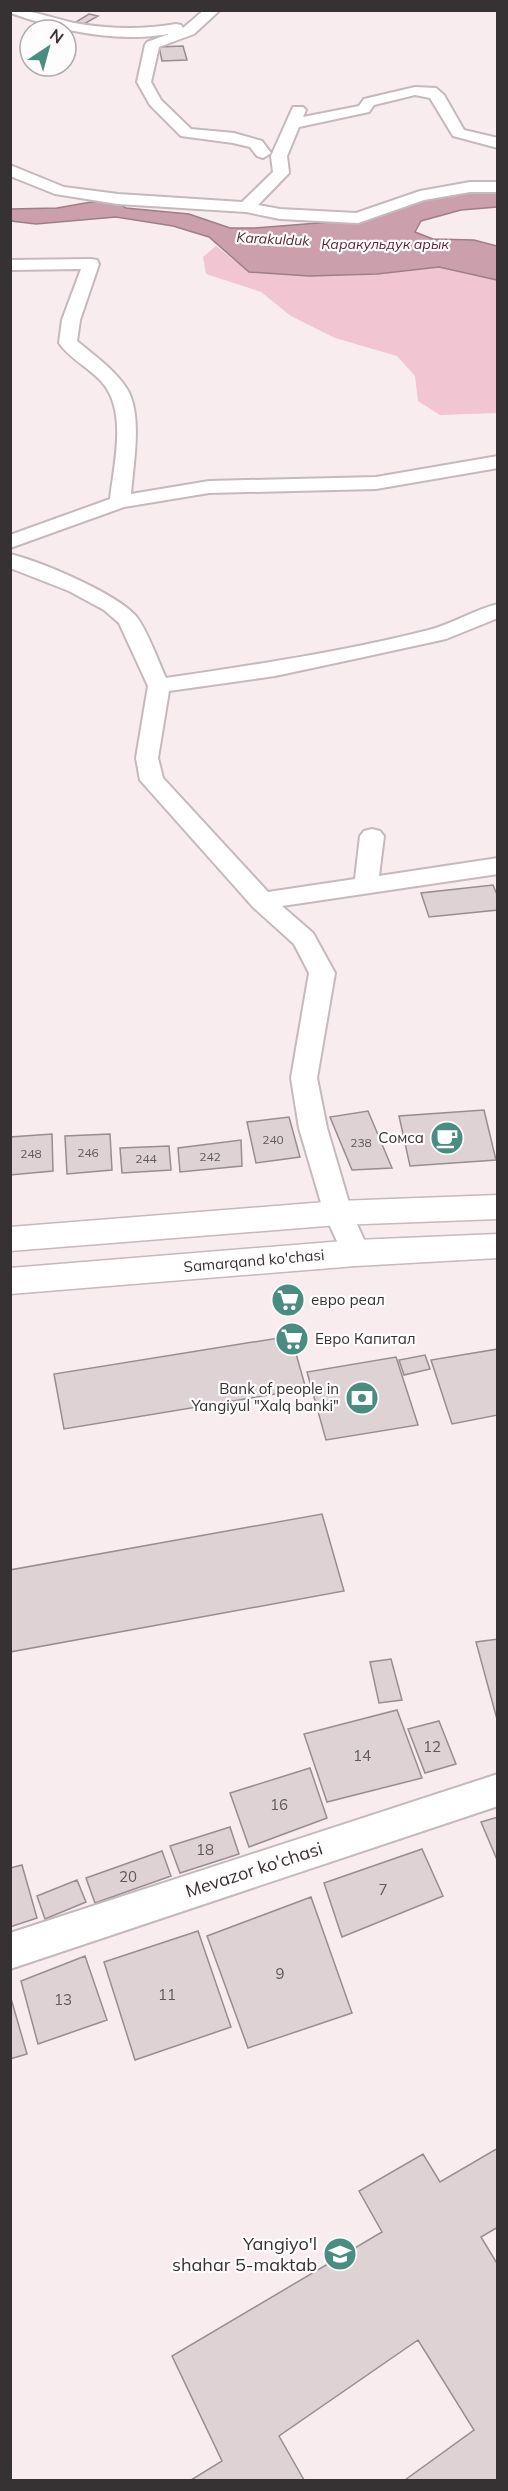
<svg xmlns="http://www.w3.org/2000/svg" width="508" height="2491" viewBox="0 0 508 2491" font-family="Mulish,sans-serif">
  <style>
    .green { fill: #f1c5d1 }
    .water { fill: #cb9fab; stroke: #9e7e87; stroke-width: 1.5 }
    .building { fill: #ded2d5; stroke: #988d90; stroke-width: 1.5 }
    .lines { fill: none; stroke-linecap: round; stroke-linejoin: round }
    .minor-casing { stroke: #c4b9bc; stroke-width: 4 }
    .secondary-casing { stroke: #c4b9bc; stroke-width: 3 }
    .minor { fill: #fff; fill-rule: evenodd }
    .secondary { fill: #fff; fill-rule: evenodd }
    .labels { text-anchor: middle; stroke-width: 4.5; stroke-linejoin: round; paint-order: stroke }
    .number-label { font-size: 12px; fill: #60595b }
    .far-water-label { font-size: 14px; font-style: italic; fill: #5c2437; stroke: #fffcfd }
    .poi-label { font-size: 15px; fill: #363132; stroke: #fffcfd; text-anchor: end }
    .street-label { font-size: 15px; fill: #363132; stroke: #fffcfd }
    .near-number-label { font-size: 15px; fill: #60595b }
    .near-street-label { font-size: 18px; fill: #363132; stroke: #fffcfd }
    .near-poi-label { font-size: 18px; fill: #363132; stroke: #fffcfd; text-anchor: end }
  </style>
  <rect width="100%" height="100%" fill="#f8ecef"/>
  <path class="green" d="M216 246 249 272 309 276 365 275 439 267 497 280V413L440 415 418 401 415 376 397 356 335 338 291 316 261 292 206 274 203 257Z"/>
  <path class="water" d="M497 189V207L461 210 421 221 415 232 433 239 474 240 497 246V280L439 267 377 274 309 276 249 272 209 237 173 226 116 217 36 224 11 221V209L57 208 91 202 115 201 126 208 189 214 230 228H255L331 222H362L390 209 432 194Z"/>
  <path class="building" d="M89 14 98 16 84 24 76 22Z
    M183 46 187 60 162 61 159 47Z
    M493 885 498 897V910L429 917 421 893Z
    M484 1110 496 1160 410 1166 399 1116Z
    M368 1111 392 1168 352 1170 330 1117Z
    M289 1117 300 1157 256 1163 247 1122Z
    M52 1134 53 1171 10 1175V1137Z
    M110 1134 112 1170 67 1174 65 1136Z
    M241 1140 242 1166 180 1172 178 1148Z
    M169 1146 171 1170 122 1173 120 1148Z
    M291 1336 306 1389 64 1429 54 1374Z
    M498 1349V1415L452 1424 431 1360Z
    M425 1355 430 1369 404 1375 399 1360Z
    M396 1357 418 1425 326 1440 307 1372Z
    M322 1514 344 1591 10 1652V1570Z
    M498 1639V1723L476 1642Z
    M391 1659 402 1700 379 1703 370 1662Z
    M397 1710 422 1778 327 1802 304 1734Z
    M439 1721 456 1764 425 1773 408 1729Z
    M310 1768 327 1818 249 1847 230 1793Z
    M498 1817V1862L481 1822Z
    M230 1827 239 1854 180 1873 170 1846Z
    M422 1849 443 1896 342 1937 324 1883Z
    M162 1851 171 1876 95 1903 86 1878Z
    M22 1865 37 1918 10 1927V1868Z
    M77 1880 86 1902 45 1919 37 1896Z
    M311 1897 352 2013 248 2048 207 1936Z
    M198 1931 231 2027 135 2060 104 1962Z
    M85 1956 107 2020 38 2044 21 1981Z
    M10 1995 27 2054 10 2059Z
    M498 2148V2227L481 2237 498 2265V2480H405L474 2430 418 2340 279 2436 304 2480H191L222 2461 172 2356 382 2232 359 2191 423 2154 440 2182Z"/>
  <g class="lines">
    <g class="minor-casing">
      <path id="minor" d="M10 10C33 10 52 18 74 23 108 29 142 30 176 24L181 25 183 28 204 10H220L194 34 159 47 151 82 161 100 191 129 234 133 262 141 271 153 263 158 257 156 250 147 233 143 181 136 150 105 137 82 145 45 147 42 169 34C116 43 61 31 11 13Z
        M415 87 436 88 444 95 464 130 498 138V148L453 136 430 98 415 95 374 105 369 112 299 127 287 156 289 173 258 205 280 209 356 213 420 191 470 182H498V192H470L424 200 358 223 280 219 246 212 118 204 55 194 10 176V165L64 187 118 194 242 202 273 172 271 156 293 107H303L306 110 303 117 359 106 364 99Z
        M91 259 97 260 99 264 80 320 77 341C95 356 115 370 127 389 143 415 133 466 131 494L209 481 376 477 498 456V468L376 489 209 493 124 507 10 548V535L110 499C114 463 128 410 101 381 88 367 69 358 59 343L62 320 81 269 10 270V260Z
        M10 554C42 562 113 592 135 615 146 627 159 663 166 678 254 665 342 652 429 630 452 624 474 610 498 604V618L446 639 359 658 275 676 169 691 158 758 163 778 268 892 355 879 360 836 364 831 372 829 380 831 384 836 379 876 498 858V874L282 906 313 933 335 973 317 1078 327 1128 352 1213 370 1253 366 1261 356 1264 346 1261 324 1213 299 1128 291 1078 309 973 294 944 253 907 140 780 136 758 148 686 119 623 104 610 69 591 10 568Z
        M498 1774V1806L10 1969V1933Z"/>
    </g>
    <g class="secondary-casing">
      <path id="secondary" d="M498 1195V1219L338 1225 10 1251V1227L338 1201Z
        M498 1234V1258L356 1266 10 1294V1268L356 1240Z"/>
    </g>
    <use href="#minor" class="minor"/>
    <use href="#secondary" class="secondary"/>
  </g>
  <defs>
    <g id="cafe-disc" transform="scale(1.725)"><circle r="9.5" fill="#498d81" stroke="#fffcfd"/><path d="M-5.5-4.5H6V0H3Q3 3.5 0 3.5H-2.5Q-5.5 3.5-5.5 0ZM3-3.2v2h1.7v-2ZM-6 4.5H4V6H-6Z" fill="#fff"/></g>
    <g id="supermarket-disc" transform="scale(1.725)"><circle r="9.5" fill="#498d81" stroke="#fffcfd"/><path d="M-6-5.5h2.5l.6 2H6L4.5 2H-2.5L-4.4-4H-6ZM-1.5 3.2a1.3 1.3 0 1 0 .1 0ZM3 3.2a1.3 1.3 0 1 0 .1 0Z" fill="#fff"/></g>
    <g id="bank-disc" transform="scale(1.725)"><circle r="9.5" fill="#498d81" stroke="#fffcfd"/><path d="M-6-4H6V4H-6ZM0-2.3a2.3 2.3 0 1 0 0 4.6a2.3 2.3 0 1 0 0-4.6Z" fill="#fff"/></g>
    <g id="school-disc" transform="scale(1.725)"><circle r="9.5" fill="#498d81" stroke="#fffcfd"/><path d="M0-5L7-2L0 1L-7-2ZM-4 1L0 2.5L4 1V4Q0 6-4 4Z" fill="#fff"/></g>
  </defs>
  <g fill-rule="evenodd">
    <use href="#cafe-disc" x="447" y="1138"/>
    <use href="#supermarket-disc" x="288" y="1300"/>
    <use href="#supermarket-disc" x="292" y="1339"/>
    <use href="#bank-disc" x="362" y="1398"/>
    <use href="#school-disc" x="340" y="2254"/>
  </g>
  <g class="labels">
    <g class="number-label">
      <text x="273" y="1144">240</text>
      <text x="361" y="1147">238</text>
      <text x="88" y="1157">246</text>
      <text x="31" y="1158">248</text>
      <text x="210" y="1161">242</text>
      <text x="146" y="1163">244</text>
    </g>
    <g class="far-water-label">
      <text transform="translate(273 239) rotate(3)" y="5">Karakulduk</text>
      <text x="385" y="249">Каракульдук арык</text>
    </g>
    <g class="poi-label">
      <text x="424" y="1143">Сомса</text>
      <text x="311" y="1305" text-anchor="start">евро реал</text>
      <text x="315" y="1344" text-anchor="start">Евро Капитал</text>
      <text x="339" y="1394">Bank of people in<tspan x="339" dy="17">Yangiyul "Xalq banki"</tspan></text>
    </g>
    <g class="street-label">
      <text transform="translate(254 1261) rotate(-5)" y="5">Samarqand ko'chasi</text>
    </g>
    <g class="near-number-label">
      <text x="432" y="1752">12</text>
      <text x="362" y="1761">14</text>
      <text x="279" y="1810">16</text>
      <text x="205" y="1855">18</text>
      <text x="128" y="1882">20</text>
      <text x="383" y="1895">7</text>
      <text x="280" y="1979">9</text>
      <text x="167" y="2000">11</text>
      <text x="63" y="2005">13</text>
    </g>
    <g class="near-street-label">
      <text transform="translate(254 1870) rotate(-18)" y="6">Mevazor ko'chasi</text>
    </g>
    <g class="near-poi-label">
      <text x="317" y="2250">Yangiyo'l<tspan x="317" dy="21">shahar 5-maktab</tspan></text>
    </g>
  </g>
  <rect width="508" height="2491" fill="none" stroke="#363132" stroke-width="24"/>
  <g transform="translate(48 48) rotate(36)"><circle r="28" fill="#fffcfd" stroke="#afabac" stroke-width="1.5"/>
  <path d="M0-4.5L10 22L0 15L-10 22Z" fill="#498d81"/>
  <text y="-9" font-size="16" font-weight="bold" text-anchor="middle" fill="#363132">N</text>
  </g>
</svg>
